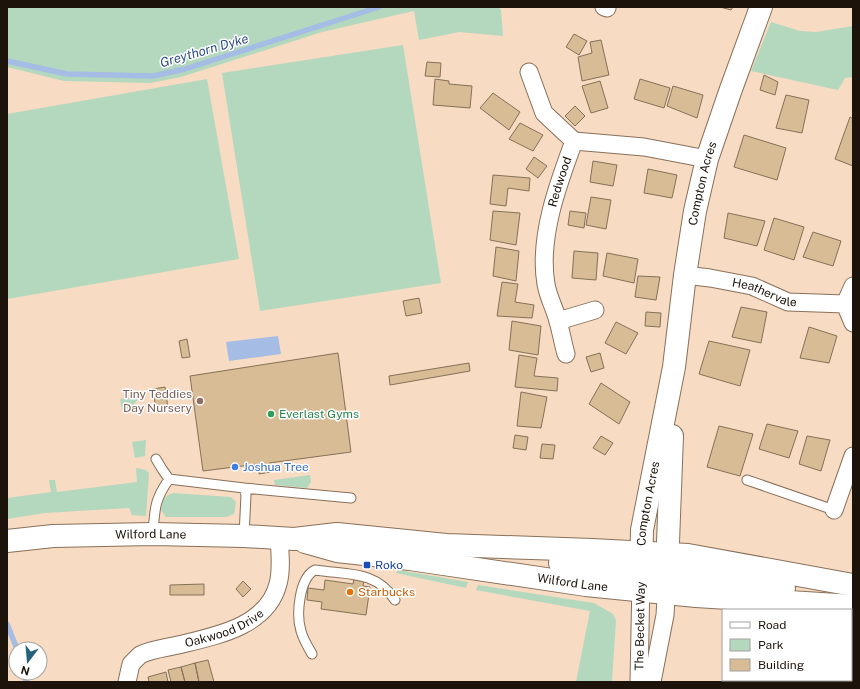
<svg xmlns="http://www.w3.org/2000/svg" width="860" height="689" viewBox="0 0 860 689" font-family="'Public Sans',sans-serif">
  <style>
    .green { fill: #b3d8be }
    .water { fill: #a5bde4 }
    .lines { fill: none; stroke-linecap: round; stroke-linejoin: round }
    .stream { stroke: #a5bde4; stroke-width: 5.5 }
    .building { fill: #d8bc95; stroke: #857157 }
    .lane-casing { stroke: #89705a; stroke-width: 11 }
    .street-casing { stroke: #89705a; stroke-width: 19 }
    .secondary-casing { stroke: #89705a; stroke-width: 24 }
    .lane { stroke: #fff; stroke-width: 9 }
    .street { stroke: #fff; stroke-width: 17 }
    .secondary { stroke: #fff; stroke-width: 22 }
    .education-dot { fill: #8d6e63; stroke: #fff; stroke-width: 1.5 }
    .leisure-dot { fill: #2e9e5b; stroke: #fff; stroke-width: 1.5 }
    .shop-dot { fill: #3f7fe0; stroke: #fff; stroke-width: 1.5 }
    .transit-dot { fill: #1a4fb4; stroke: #fff; stroke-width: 1.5 }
    .food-dot { fill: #e8710a; stroke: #fff; stroke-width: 1.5 }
    .labels { text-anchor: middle; stroke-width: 3; stroke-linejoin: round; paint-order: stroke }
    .street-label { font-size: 12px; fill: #1c130a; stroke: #fff }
    .education-label { font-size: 12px; fill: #785e54; stroke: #fff; text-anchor: end }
    .leisure-label { font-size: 12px; fill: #27864d; stroke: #fff; text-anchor: start }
    .shop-label { font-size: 12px; fill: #366cbe; stroke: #fff; text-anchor: start }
    .transit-label { font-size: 12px; fill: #164399; stroke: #fff; text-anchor: start }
    .food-label { font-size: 12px; fill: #c56008; stroke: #fff; text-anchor: start }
    .water-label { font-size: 13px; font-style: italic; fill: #325183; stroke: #fff }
  </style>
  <rect width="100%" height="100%" fill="#f7dbc3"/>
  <path class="green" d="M7 7H498L501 10 503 36 459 32 419 40 414 11 322 32 181 77 150 83 64 81 7 67Z
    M771 22 800 31 816 32 853 26V77L845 78 838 90 751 71Z
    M403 45 441 283 260 311 222 73Z
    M207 79 239 259 7 299V114Z
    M140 396 133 406 122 411 120 399Z
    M146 440 145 456 135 458 132 442Z
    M136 468 146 470 149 473 146 516 132 515 129 508 45 513 7 519V498L51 492 49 480H55L57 492 137 482Z
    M310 475 311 482 307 488 275 485 274 480Z
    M173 493 231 497 236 502 234 514 226 517H166L161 510C162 500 164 496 173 493Z
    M398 570 468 582 466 588 396 573Z
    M478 585 594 603 613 614 616 620 612 682H576L590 611 476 590Z"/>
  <path class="water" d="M278 336 281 354 229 361 226 342Z"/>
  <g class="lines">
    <path class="stream" d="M7 61 67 74 153 76 185 69 379 7
      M7 624 17 649
      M26 682V673"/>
  </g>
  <path class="building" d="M720 7H733L731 10Z
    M574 34 587 41 579 55 566 47Z
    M601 40 609 75 582 81 578 57 592 53 590 42Z
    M427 62 441 63 440 77 425 76Z
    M764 75 778 82 775 95 760 90Z
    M435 79 449 81V84L472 86 470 108 433 105Z
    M640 79 670 88 664 108 634 99Z
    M600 81 608 108 591 113 582 86Z
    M673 86 703 95 697 118 667 106Z
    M493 93 520 112 509 130 480 108Z
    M786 95 809 100 802 133 776 128Z
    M575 106 585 116 575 126 565 116Z
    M850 117 853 119V166L835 159Z
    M520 123 543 135 533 151 509 139Z
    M744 135 786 148 777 180 734 167Z
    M534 157 547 166 538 178 526 169Z
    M593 161 617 165 613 186 590 182Z
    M648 169 677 175 672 198 644 193Z
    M493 175 530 178 529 191 508 188 506 206 490 204Z
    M591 197 611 200 606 229 586 225Z
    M493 211 520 213 516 245 490 240Z
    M570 211 586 213 584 228 568 225Z
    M728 213 765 221 757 246 724 238Z
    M774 218 804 227 794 260 764 250Z
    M813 232 841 241 833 266 803 257Z
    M496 247 519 251 516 281 493 276Z
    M574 251 598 253 596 280 572 278Z
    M607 253 638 259 634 283 603 276Z
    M638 276 660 277 656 300 635 297Z
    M502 282 518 284 515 302 534 305 532 318 497 316Z
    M419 298 422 313 406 316 403 301Z
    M741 307 767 312 761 343 732 337Z
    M646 312 661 313 660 327 645 326Z
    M512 321 541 326 538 355 509 350Z
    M616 322 638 333 626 354 605 343Z
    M809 327 837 336 829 363 800 358Z
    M187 339 190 357 182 358 179 341Z
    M709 341 750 350 740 386 699 374Z
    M338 353 351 452 269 463 270 472 259 474 258 464 203 471 190 376Z
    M600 353 604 368 591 372 586 357Z
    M519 355 537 358 534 376 558 378 557 391 515 387Z
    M469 363 470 371 390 385 389 376Z
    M601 383 630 402 619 424 589 404Z
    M165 387 168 408 156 409 153 389Z
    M521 392 547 397 541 428 517 426Z
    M767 424 798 431 789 458 759 449Z
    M719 426 753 434 740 476 707 467Z
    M515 435 528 437 526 450 513 448Z
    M601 436 613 443 605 455 593 448Z
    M807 436 830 440 821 471 799 464Z
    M542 444 555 445 553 459 540 458Z
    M354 579 364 580 363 586 370 587 366 615 321 609 322 602 307 600 308 588 324 590 325 580 353 584Z
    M243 581 251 589 243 597 236 589Z
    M204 584V595H170V585Z
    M208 660 214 682H199L195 663Z
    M195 663 199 682H185L181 667Z
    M181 667 185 682H171L168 670Z
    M166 672 168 682H149L148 677Z
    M734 680H819V682H733Z"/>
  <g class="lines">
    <g class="lane-casing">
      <path id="lane" d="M156 459 162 469 169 479 244 488 351 498
        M747 480 834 510
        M153 534C155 508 154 501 169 479
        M244 536 246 495 244 488
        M312 654C308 647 303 639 301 631 296 615 299 578 315 570 347 575 376 570 395 600"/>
    </g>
    <g class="street-casing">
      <g id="street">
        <path d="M604 7 607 8"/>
        <path d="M529 72 544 113 574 141"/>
        <path d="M574 141 644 147 707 159"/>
        <path id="s1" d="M685 275 710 278 752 286 788 302 845 304 853 323"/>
        <path d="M845 304 853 286"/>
        <path d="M558 321 595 310"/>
        <path id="s2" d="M566 354C563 343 561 332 558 321 555 309 548 297 546 284 538 238 558 184 574 141"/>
        <path d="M834 510 853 456"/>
        <path id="s3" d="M127 682 131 664 140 655C152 649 166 648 178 645 215 636 267 627 278 584 282 569 280 553 279 538"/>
        <path id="s4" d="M639 682 641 579"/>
        <path d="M652 682 665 615 667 582"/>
      </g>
    </g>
    <g class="secondary-casing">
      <g id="secondary">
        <path id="s5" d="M7 541 53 536 153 534 244 536 294 539 337 534 446 545 592 550 688 555 853 585"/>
        <path id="s6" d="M305 542 337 551 410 559 586 585 696 596 853 606"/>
        <path d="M642 553 667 574 784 588"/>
        <path d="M560 563 641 571 652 580"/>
        <path d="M667 569 672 436"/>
        <path id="s7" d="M641 571 642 530 674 367 685 275 695 211 707 159 731 89 761 7"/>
      </g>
    </g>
    <use href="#lane" class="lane"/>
    <use href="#street" class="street"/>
    <use href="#secondary" class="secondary"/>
  </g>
  <circle class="education-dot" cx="200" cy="401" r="4"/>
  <circle class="leisure-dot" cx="271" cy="414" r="4"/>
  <circle class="shop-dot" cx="235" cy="467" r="4"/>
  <rect class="transit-dot" x="363" y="561" width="8" height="8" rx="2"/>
  <circle class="food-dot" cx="350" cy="592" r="4"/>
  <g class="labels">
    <g class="street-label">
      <text dy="4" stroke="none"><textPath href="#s2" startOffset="177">Redwood</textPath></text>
      <text dy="4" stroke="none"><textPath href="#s7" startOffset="393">Compton Acres</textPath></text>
      <text dy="4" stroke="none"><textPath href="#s1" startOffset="82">Heathervale</textPath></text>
      <text dy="4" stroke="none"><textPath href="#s7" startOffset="68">Compton Acres</textPath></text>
      <text dy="4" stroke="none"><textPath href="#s5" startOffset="144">Wilford Lane</textPath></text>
      <text dy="4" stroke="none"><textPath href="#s6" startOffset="271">Wilford Lane</textPath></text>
      <text dy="4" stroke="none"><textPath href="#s3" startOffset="120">Oakwood Drive</textPath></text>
      <text dy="4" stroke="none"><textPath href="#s4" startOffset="56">The Becket Way</textPath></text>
    </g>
    <g class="education-label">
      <text x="192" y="398">Tiny Teddies<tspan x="192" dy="14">Day Nursery</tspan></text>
    </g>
    <g class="leisure-label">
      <text x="279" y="418">Everlast Gyms</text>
    </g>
    <g class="shop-label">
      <text x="243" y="471">Joshua Tree</text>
    </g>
    <g class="transit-label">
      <text x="375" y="569">Roko</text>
    </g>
    <g class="food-label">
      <text x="358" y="596">Starbucks</text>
    </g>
    <g class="water-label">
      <text transform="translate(204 50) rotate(-16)" y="5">Greythorn Dyke</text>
    </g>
  </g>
  <rect width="860" height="689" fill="none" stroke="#1c130a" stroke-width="16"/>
  <rect x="722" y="609" width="130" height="72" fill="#ffffff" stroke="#a4a19d"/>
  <rect x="730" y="622" width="20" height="6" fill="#ffffff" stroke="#a4a19d"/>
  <text x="758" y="629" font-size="12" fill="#1c130a">Road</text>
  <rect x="730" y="639" width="20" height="12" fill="#b3d8be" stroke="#a4a19d"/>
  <text x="758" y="649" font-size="12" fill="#1c130a">Park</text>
  <rect x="730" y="659" width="20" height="12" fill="#d8bc95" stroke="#a4a19d"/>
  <text x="758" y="669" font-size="12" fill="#1c130a">Building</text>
  <g transform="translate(28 661) rotate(196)"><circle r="19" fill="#ffffff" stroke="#a4a19d"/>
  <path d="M0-3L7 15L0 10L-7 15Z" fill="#256279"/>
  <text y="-6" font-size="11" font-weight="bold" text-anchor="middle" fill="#1c130a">N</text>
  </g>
</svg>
